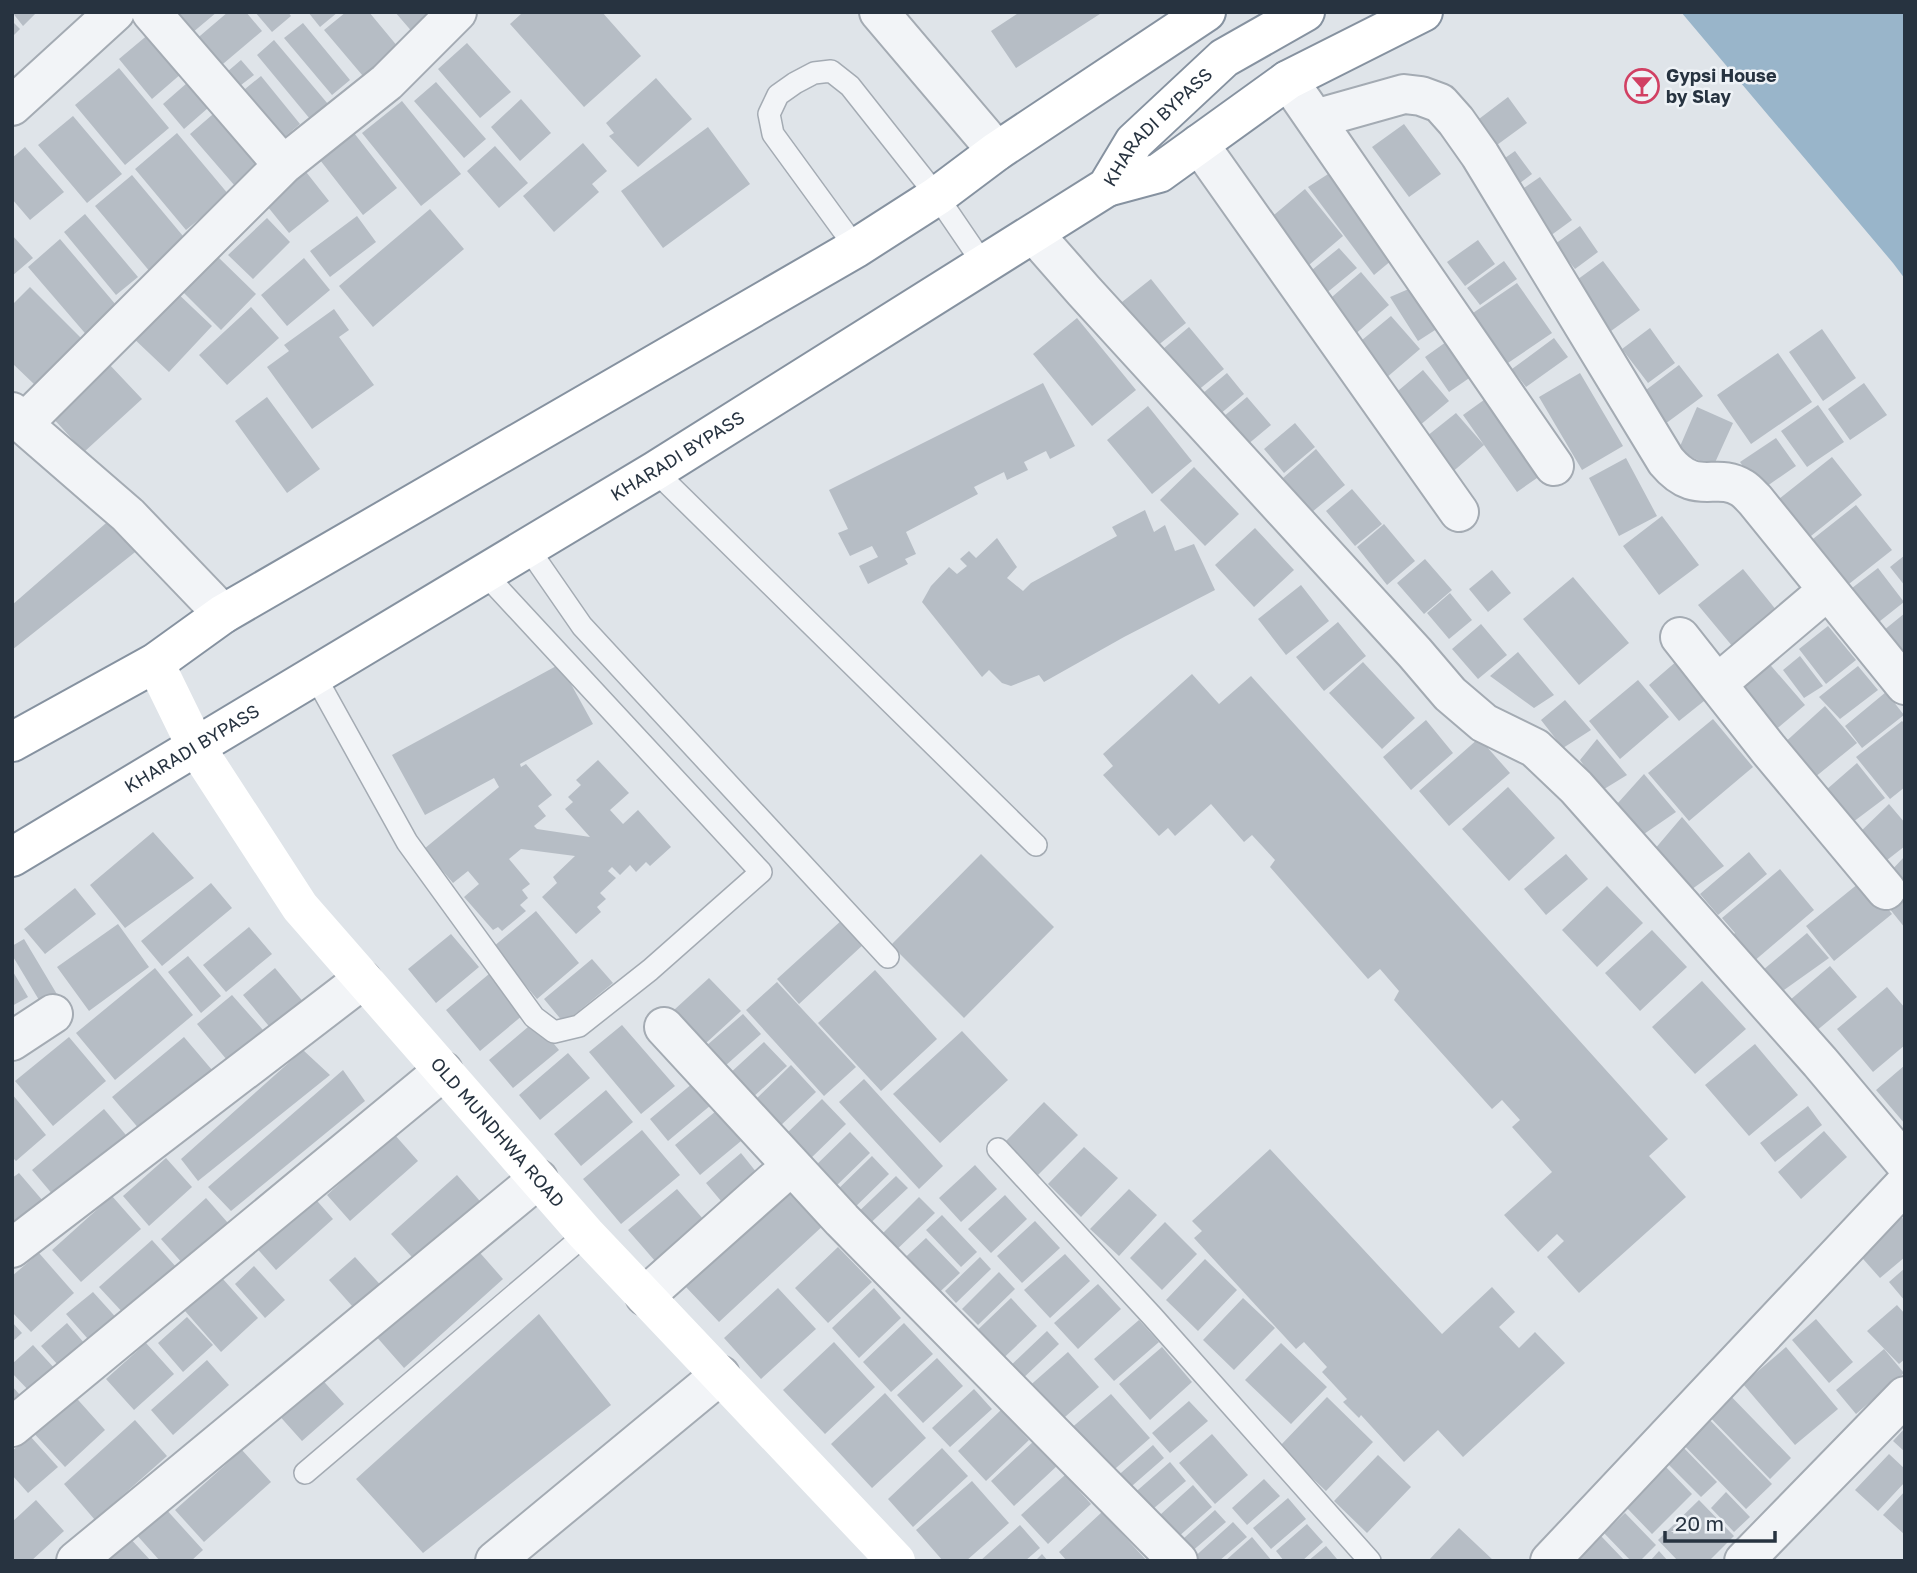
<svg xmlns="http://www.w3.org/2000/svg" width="1917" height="1573" viewBox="0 0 1917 1573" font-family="'Golos Text',sans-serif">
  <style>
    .water { fill: #99b5ca }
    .building { fill: #b6bdc5 }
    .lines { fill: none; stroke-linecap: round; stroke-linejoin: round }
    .lane-casing { stroke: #a4abb3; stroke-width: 24 }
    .street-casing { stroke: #a4abb3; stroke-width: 42 }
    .highway-casing { stroke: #8692a0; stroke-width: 42 }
    .lane { stroke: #f2f4f7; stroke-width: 21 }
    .street { stroke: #f2f4f7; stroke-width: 38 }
    .secondary { stroke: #fff; stroke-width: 38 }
    .highway { stroke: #fff; stroke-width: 38 }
    .labels { text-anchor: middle; stroke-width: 5; stroke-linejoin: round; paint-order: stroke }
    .poi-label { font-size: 18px; font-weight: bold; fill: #273340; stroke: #eef2f6; text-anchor: start }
    .street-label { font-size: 18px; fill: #273340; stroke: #eef2f6 }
  </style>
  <rect width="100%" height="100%" fill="#dfe4e9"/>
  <path class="water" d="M1681 12H1905V279L1893 263Z"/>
  <path class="building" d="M12 12H37L23 26Z
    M175 12H217L192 33Z
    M228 12H246L262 31 217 69 194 41Z
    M255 12H288L291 16 272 32Z
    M308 12H338L320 27Z
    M346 12H369L403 53 368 82 324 30Z
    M395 12H440L414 34Z
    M519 12H602L641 56 584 107 510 24 521 14Z
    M1020 12H1103L1016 68 991 31Z
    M12 21 20 29 12 37Z
    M303 23 350 80 332 95 284 38Z
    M156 28 189 67 152 99 119 59Z
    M274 40 328 104 310 119 257 55Z
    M467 43 511 92 480 118 438 69Z
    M241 60 254 75 232 92 220 78Z
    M119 68 169 128 125 165 75 105Z
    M195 76 216 101 184 129 163 104Z
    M261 76 300 124 274 146 234 98Z
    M656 78 692 119 638 167 609 136 614 133 606 123Z
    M436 82 486 139 464 158 414 101Z
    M1508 97 1527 123 1486 153 1467 128Z
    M521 99 551 133 520 161 491 127Z
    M402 101 461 174 421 206 362 133Z
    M226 103 271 155 235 186 190 134Z
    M73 116 122 174 87 203 38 145Z
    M1404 124 1441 174 1409 197 1372 147Z
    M708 127 750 184 663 248 621 191Z
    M177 133 229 195 186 230 135 169Z
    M354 133 397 188 363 215 320 160Z
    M583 143 607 171 592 184 599 192 554 232 523 196Z
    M495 146 528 183 499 208 467 171Z
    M25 147 64 192 30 220 12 199V158Z
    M1515 151 1532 174 1512 189 1495 165Z
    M299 163 329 201 289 233 259 196Z
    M1339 167 1398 255 1374 275 1308 187Z
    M132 175 188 242 151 273 95 206Z
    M1540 177 1572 220 1550 236 1518 192Z
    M1305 189 1343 236 1302 271 1263 224Z
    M430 209 464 249 373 327 339 286Z
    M85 214 138 277 116 295 64 232Z
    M357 216 376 242 330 277 310 251Z
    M267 218 290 242 253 279 228 255Z
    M1580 226 1598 252 1575 269 1555 244Z
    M12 235 33 258 12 276Z
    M60 239 122 312 90 339 28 267Z
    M1478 240 1495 264 1465 286 1447 262Z
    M1339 248 1357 268 1324 295 1307 274Z
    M218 257 256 294 221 330 183 292Z
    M304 258 330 290 287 326 261 295Z
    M1504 261 1517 279 1480 305 1467 288Z
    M1603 261 1640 310 1611 331 1574 282Z
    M1361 272 1389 305 1353 336 1325 303Z
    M1151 279 1186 323 1152 350 1117 306Z
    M1517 283 1552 333 1505 365 1470 315Z
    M1418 285 1446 323 1418 341 1390 297Z
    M30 287 81 338 35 385 12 363V305Z
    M173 289 212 326 169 372 130 335Z
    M251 307 279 338 227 385 199 355Z
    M334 309 349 330 339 337 374 385 312 429 267 367 289 351 284 345Z
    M1391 316 1420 349 1379 384 1350 350Z
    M1077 318 1136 390 1092 426 1033 354Z
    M1189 327 1224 369 1191 396 1156 355Z
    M1650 328 1675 363 1648 383 1622 349Z
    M1822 329 1856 378 1823 401 1789 352Z
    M1453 337 1478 372 1449 392 1425 357Z
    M1554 338 1568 357 1526 387 1512 369Z
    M1778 353 1812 402 1751 444 1717 395Z
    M108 363 142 399 84 452 51 416Z
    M1679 365 1703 396 1665 424 1642 393Z
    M1423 370 1449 401 1419 426 1393 395Z
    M1227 373 1244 394 1213 420 1196 399Z
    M1580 373 1623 446 1582 470 1539 397Z
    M1043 383 1075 446 1050 459 1046 451 1024 462 1028 470 1007 480 1004 472 974 487 978 494 906 532 916 554 905 559 908 564 868 584 859 566 878 557 872 546 850 556 838 533 848 529 829 490Z
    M1864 383 1887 415 1850 440 1828 409Z
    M1495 392 1550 469 1517 492 1463 415Z
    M267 397 320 469 287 493 235 421Z
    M1247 397 1271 425 1241 450 1217 422Z
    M1818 405 1844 442 1807 467 1781 431Z
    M1148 406 1192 461 1152 494 1107 440Z
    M1697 407 1733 423 1713 467 1678 451Z
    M1456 413 1484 445 1450 474 1422 440Z
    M1295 423 1315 447 1284 473 1264 449Z
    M1776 438 1796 466 1760 491 1740 462Z
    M1316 449 1345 485 1312 512 1283 478Z
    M1832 457 1862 495 1806 540 1775 502Z
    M1626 458 1657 516 1619 536 1589 478Z
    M1194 467 1239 514 1205 546 1160 500Z
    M1352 489 1382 524 1355 546 1326 511Z
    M1856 505 1892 550 1840 591 1804 546Z
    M1145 510 1154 532 1165 525 1175 551 1194 544 1215 590 1124 637 1044 682 1039 675 1011 686 1002 683 989 670 982 677 922 602 931 586 949 567 957 574 967 566 960 559 969 551 976 558 997 538 1017 567 1007 578 1023 591 1031 583 1117 536 1112 527Z
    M1662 516 1699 565 1659 595 1623 546Z
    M113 517 139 549 12 650V605Z
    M1384 524 1415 561 1387 585 1357 547Z
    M1255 528 1294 570 1254 607 1215 565Z
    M1905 555V586L1890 567Z
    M1425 559 1452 590 1424 614 1397 583Z
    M1878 568 1904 602 1870 629 1843 595Z
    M1743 569 1777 611 1733 647 1698 605Z
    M1492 570 1511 593 1488 612 1469 589Z
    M1573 577 1629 643 1579 685 1523 619Z
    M1301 585 1329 621 1286 655 1258 619Z
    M1450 593 1472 620 1449 639 1427 613Z
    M1905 613V669L1878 635Z
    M1338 622 1366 656 1324 691 1296 657Z
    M1481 624 1507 655 1478 679 1452 649Z
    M1828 626 1856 660 1826 684 1799 649Z
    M1518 652 1554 695 1534 708 1490 676Z
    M1800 656 1823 686 1804 698 1783 670Z
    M1678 660 1709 697 1679 721 1649 685Z
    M1766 660 1805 705 1767 737 1729 692Z
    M1363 662 1415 718 1382 749 1329 693Z
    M560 664 593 724 520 764 521 767 526 764 552 795 538 806 546 816 534 826 537 829 590 837 565 809 573 802 568 797 581 785 576 780 598 760 629 793 610 810 623 824 638 810 671 847 650 866 646 862 636 872 630 865 620 875 612 867 608 871 616 878 600 893 606 899 597 907 601 912 576 934 542 897 557 883 553 877 575 856 521 849 509 859 530 884 522 890 528 898 520 905 526 911 502 931 498 927 493 930 464 897 479 884 468 871 453 883 424 849 499 787 494 778 425 815 392 755Z
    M1858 666 1878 690 1840 719 1819 697Z
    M1192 674 1219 704 1251 676 1668 1139 1649 1156 1686 1197 1579 1293 1547 1257 1564 1241 1557 1234 1538 1252 1504 1215 1552 1172 1512 1127 1520 1120 1502 1100 1492 1109 1394 1000 1399 991 1380 969 1368 979 1270 867 1275 860 1252 835 1244 842 1211 804 1175 836 1168 828 1159 836 1103 775 1113 766 1103 754Z
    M1638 680 1669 717 1620 759 1589 721Z
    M1886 692 1904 715 1862 748 1845 726Z
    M1565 700 1591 730 1563 748 1541 720Z
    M1825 706 1857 743 1809 782 1782 745Z
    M1713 719 1753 767 1689 821 1648 773Z
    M1426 720 1453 753 1411 790 1383 757Z
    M1902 721 1905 724V787L1890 799 1856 757Z
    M1479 738 1510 773 1449 826 1419 791Z
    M1597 739 1627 775 1601 791 1580 760Z
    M1857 763 1885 798 1845 828 1818 797Z
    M1644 774 1676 812 1644 834 1617 804Z
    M1508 787 1555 838 1509 881 1462 829Z
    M1889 804 1905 823V846L1882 864 1856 836Z
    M1682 817 1724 866 1688 892 1654 850Z
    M153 832 194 878 125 928 90 885Z
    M1749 852 1767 874 1718 915 1700 894Z
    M981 854 1054 927 964 1018 891 945Z
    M1566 854 1588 879 1546 915 1524 889Z
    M1905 856V888L1888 874Z
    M1780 869 1814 910 1753 962 1731 937 1735 933 1722 918Z
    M1864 879 1892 914 1834 961 1806 926Z
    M211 883 232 908 162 966 141 941Z
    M1607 886 1643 923 1597 967 1562 930Z
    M75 888 96 914 45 954 24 929Z
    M1905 895V928L1889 908Z
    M536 911 579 963 537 999 493 947Z
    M843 919 865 943 799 1004 777 979Z
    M118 924 149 967 89 1011 57 967Z
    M249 927 272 954 226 992 203 965Z
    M1652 930 1687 967 1640 1011 1605 973Z
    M1807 933 1829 958 1784 990 1763 970Z
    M451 934 479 967 436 1003 408 969Z
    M24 939 58 996 42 1005 12 955V946Z
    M188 956 221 996 201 1013 168 972Z
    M592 959 613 983 564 1023 544 999Z
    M1830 966 1857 997 1809 1037 1783 1006Z
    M155 968 193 1015 115 1080 76 1033Z
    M275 968 305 1004 273 1031 243 995Z
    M12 970 28 997 12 1006Z
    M875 970 937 1039 881 1091 818 1023Z
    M489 974 523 1015 480 1051 446 1010Z
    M709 978 741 1011 705 1044 674 1010Z
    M1702 981 1746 1029 1695 1074 1652 1027Z
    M777 982 856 1067 824 1096 746 1010Z
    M1887 987 1905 1008V1045L1873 1072 1837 1029Z
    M232 995 263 1030 227 1060 197 1024Z
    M743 1014 761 1034 725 1066 706 1046Z
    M535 1021 559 1050 513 1088 489 1060Z
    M622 1025 675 1086 641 1114 589 1052Z
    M962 1031 1008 1080 940 1143 893 1094Z
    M69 1037 106 1081 53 1126 15 1081Z
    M184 1037 218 1077 146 1137 112 1097Z
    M764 1042 787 1066 751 1099 728 1075Z
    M1755 1044 1798 1095 1749 1136 1705 1085Z
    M303 1050 330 1075 198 1181 181 1159Z
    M568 1053 590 1078 540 1120 519 1095Z
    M791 1065 816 1092 778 1128 753 1102Z
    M1905 1065V1124L1876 1090Z
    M343 1070 365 1101 231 1211 208 1187Z
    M864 1079 943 1166 919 1189 839 1102Z
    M693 1083 711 1105 668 1141 650 1119Z
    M606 1090 633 1122 581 1166 554 1134Z
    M12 1094 46 1135 16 1161 12 1157Z
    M822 1099 846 1124 808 1161 784 1136Z
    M1044 1102 1078 1135 1038 1175 1004 1143Z
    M1808 1106 1822 1125 1775 1162 1760 1143Z
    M104 1109 131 1141 59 1202 32 1170Z
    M716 1111 741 1141 700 1175 675 1145Z
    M642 1130 680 1175 621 1224 583 1179Z
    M1824 1131 1847 1157 1801 1199 1778 1172Z
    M850 1132 870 1153 831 1191 811 1170Z
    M394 1134 418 1161 350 1221 327 1195Z
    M1084 1147 1118 1178 1081 1217 1048 1184Z
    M1270 1149 1442 1334 1492 1287 1515 1312 1499 1327 1519 1348 1535 1332 1565 1363 1463 1457 1438 1430 1404 1462 1361 1415 1359 1418 1343 1402 1347 1399 1322 1372 1327 1367 1304 1342 1296 1349 1194 1238 1202 1231 1192 1221Z
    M741 1153 761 1178 726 1207 706 1183Z
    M872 1156 889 1174 848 1214 831 1196Z
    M166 1158 192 1187 149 1226 123 1196Z
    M975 1165 997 1189 961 1222 939 1198Z
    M19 1173 43 1201 12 1227V1178Z
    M457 1175 486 1208 421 1267 391 1234Z
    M896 1176 908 1188 863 1230 852 1218Z
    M791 1186 826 1223 719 1322 685 1286Z
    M677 1189 704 1220 655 1261 628 1230Z
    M1129 1189 1157 1215 1119 1256 1090 1229Z
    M311 1194 333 1219 276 1270 254 1245Z
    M1005 1195 1027 1219 991 1253 968 1229Z
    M112 1196 141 1229 81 1282 52 1250Z
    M919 1197 935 1213 891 1255 876 1240Z
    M206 1198 228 1223 183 1264 161 1239Z
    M1899 1214 1905 1221V1257L1880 1278 1856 1251Z
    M942 1215 977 1252 961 1267 926 1230Z
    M1035 1221 1060 1248 1022 1283 997 1256Z
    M1165 1222 1197 1254 1162 1290 1130 1258Z
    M926 1238 960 1273 929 1302 895 1267Z
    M152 1240 177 1268 125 1315 99 1287Z
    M474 1246 503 1279 404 1368 375 1335Z
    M838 1247 872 1282 828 1323 795 1288Z
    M39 1253 74 1293 31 1332 12 1312V1276Z
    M1065 1254 1090 1281 1050 1318 1024 1290Z
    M355 1257 386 1291 360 1315 329 1280Z
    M980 1257 991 1269 956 1303 945 1291Z
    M1205 1259 1237 1290 1198 1331 1166 1300Z
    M254 1266 285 1300 265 1318 235 1284Z
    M1905 1268V1301L1889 1282Z
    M999 1272 1015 1289 978 1325 962 1309Z
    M222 1278 258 1318 221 1352 185 1311Z
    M1098 1284 1121 1309 1078 1349 1054 1323Z
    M778 1288 816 1329 761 1379 724 1338Z
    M874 1288 901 1318 859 1358 832 1328Z
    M93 1292 121 1323 95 1347 66 1314Z
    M1011 1298 1037 1326 991 1370 965 1342Z
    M1243 1298 1275 1328 1234 1370 1203 1340Z
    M1897 1305 1905 1314V1359L1899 1364 1867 1331Z
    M539 1314 611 1405 423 1553 356 1479Z
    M187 1317 213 1345 183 1372 158 1343Z
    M1816 1319 1853 1362 1829 1383 1792 1340Z
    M1139 1320 1159 1342 1114 1381 1094 1359Z
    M12 1322 22 1333 12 1342Z
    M67 1323 91 1351 66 1374 41 1346Z
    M904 1323 933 1354 891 1392 863 1362Z
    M1047 1331 1059 1344 1018 1383 1006 1370Z
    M834 1342 875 1387 825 1434 783 1390Z
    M146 1343 174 1374 134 1410 106 1379Z
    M1281 1343 1327 1387 1291 1424 1245 1380Z
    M33 1345 57 1371 32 1394 12 1373V1364Z
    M1162 1347 1192 1382 1150 1420 1119 1384Z
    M1786 1347 1838 1409 1795 1445 1743 1384Z
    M1884 1349 1904 1373 1856 1414 1836 1390Z
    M1068 1352 1099 1387 1057 1424 1026 1389Z
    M937 1358 963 1386 923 1423 897 1395Z
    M207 1360 229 1385 173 1435 151 1410Z
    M318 1375 344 1404 302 1441 276 1412Z
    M12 1386 29 1405 12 1408Z
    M1722 1387 1791 1458 1770 1479 1701 1408Z
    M974 1389 992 1409 950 1447 932 1428Z
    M71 1392 105 1430 65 1467 30 1429Z
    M885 1393 926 1438 872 1488 831 1444Z
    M1111 1394 1150 1438 1108 1475 1069 1430Z
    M1327 1397 1373 1442 1326 1491 1279 1447Z
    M1189 1401 1208 1421 1170 1453 1152 1433Z
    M1001 1410 1029 1440 986 1481 958 1451Z
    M1701 1411 1772 1484 1746 1509 1675 1436Z
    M135 1420 167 1456 95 1520 64 1484Z
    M1905 1428V1452L1893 1441Z
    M1212 1434 1248 1475 1215 1504 1179 1463Z
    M30 1436 58 1467 28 1493 12 1475V1451Z
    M1035 1440 1058 1465 1014 1506 991 1481Z
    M1679 1443 1717 1482 1701 1497 1662 1458Z
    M1153 1445 1164 1458 1125 1492 1114 1479Z
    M942 1448 968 1476 913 1527 888 1499Z
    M242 1450 271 1482 204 1542 175 1510Z
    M1889 1454 1905 1469V1482L1878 1511 1855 1490Z
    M1378 1455 1411 1487 1367 1533 1334 1501Z
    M1170 1462 1186 1481 1147 1514 1131 1496Z
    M1665 1466 1692 1494 1652 1534 1625 1506Z
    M1065 1475 1091 1504 1048 1544 1021 1515Z
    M1264 1479 1280 1496 1247 1525 1232 1508Z
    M972 1481 1009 1523 966 1561H943L916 1530Z
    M1193 1485 1212 1507 1169 1545 1150 1524Z
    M1905 1491V1535L1883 1515Z
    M1726 1492 1750 1517 1734 1532 1711 1508Z
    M1288 1498 1306 1519 1271 1549 1253 1528Z
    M36 1500 64 1531 31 1561H12V1522Z
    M1699 1500 1734 1536 1709 1561H1678L1658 1540Z
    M164 1507 203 1550 191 1561H160L135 1533Z
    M1215 1510 1226 1522 1183 1559 1173 1548Z
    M1102 1512 1147 1561H1067L1059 1552Z
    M1625 1513 1656 1545 1640 1561H1631L1604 1533Z
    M1233 1522 1247 1537 1219 1561H1190Z
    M1307 1524 1323 1542 1302 1561H1284L1276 1551Z
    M1020 1525 1040 1548 1025 1561H980Z
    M1459 1528 1494 1561H1428Z
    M128 1536 151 1561H100Z
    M1601 1536 1625 1561H1576Z
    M1252 1537 1272 1561H1225Z
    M1326 1546 1337 1559 1334 1561H1308Z
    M1659 1551 1668 1561H1650Z
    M1042 1554 1048 1561H1035Z"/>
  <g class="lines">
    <g class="lane-casing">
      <path id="lane" d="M856 248 773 134 769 114 778 95 795 83 814 73 831 71 850 86 937 196 984 265
        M655 471 1036 845
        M528 548 582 626 888 957
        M315 676 407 842 534 1017 554 1032 579 1026 650 970 761 872 485 574
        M998 1149 1152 1316 1370 1561
        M305 1473 586 1234"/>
    </g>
    <g class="street-casing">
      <path id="street" d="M151 12 283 165
        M879 12 997 151
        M1288 80 1554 466
        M12 106 115 12
        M1315 119 1404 94 1421 96 1440 103 1456 121 1480 155 1666 461C1697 498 1715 471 1742 488 1747 491 1751 496 1755 500L1905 685
        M1199 144 1459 512
        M1034 234 1084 291 1415 653 1450 694 1484 723 1535 748 1576 787 1820 1062 1905 1163
        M12 412 23 424 128 515 223 614
        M23 424 283 165 387 82 457 12
        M1680 637 1769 750 1886 890
        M1717 684 1828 590
        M664 1027 842 1220 1178 1561
        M12 1041 53 1014
        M12 1248 362 980
        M645 1296 791 1166
        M12 1427 443 1071
        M76 1561 538 1179
        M495 1561 720 1375
        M1550 1561 1905 1184
        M1744 1561 1905 1396"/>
    </g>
    <g class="highway-casing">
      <g id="highway">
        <path d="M1107 187 1159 173 1288 80 1423 12"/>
        <path d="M12 742 155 663 223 614 856 248 937 196 997 151 1206 12"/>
        <path id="s2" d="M12 857 655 471 1107 187 1134 142 1224 58 1305 12"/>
      </g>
    </g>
    <use href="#lane" class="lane"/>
    <use href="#street" class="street"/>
    <path class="secondary" id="s1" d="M155 663 196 747 300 907 586 1234 896 1561"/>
    <use href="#highway" class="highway"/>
  </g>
  <defs>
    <g id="bar-ring" transform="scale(1.75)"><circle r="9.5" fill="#eef2f6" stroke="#d14063" stroke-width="1.5"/><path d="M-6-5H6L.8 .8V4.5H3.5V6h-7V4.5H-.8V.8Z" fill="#d14063"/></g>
  </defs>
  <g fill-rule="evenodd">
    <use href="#bar-ring" x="1642" y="86"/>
  </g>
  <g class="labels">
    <g class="poi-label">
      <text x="1666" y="82">Gypsi House<tspan x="1666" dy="21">by Slay</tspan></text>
    </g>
    <g class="street-label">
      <text dy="6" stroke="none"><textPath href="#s2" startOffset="1363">KHARADI BYPASS</textPath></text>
      <text dy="6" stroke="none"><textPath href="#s2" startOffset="777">KHARADI BYPASS</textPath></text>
      <text dy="6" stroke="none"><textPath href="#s2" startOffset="210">KHARADI BYPASS</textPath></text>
      <text dy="6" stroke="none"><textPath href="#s1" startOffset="584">OLD MUNDHWA ROAD</textPath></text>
    </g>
  </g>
  <rect width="1917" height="1573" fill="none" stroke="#273340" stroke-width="28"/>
  <path d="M1665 1531v10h110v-10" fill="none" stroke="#273340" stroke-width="3.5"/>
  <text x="1675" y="1531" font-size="21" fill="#273340" stroke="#eef2f6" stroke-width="5" paint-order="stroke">20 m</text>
</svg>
